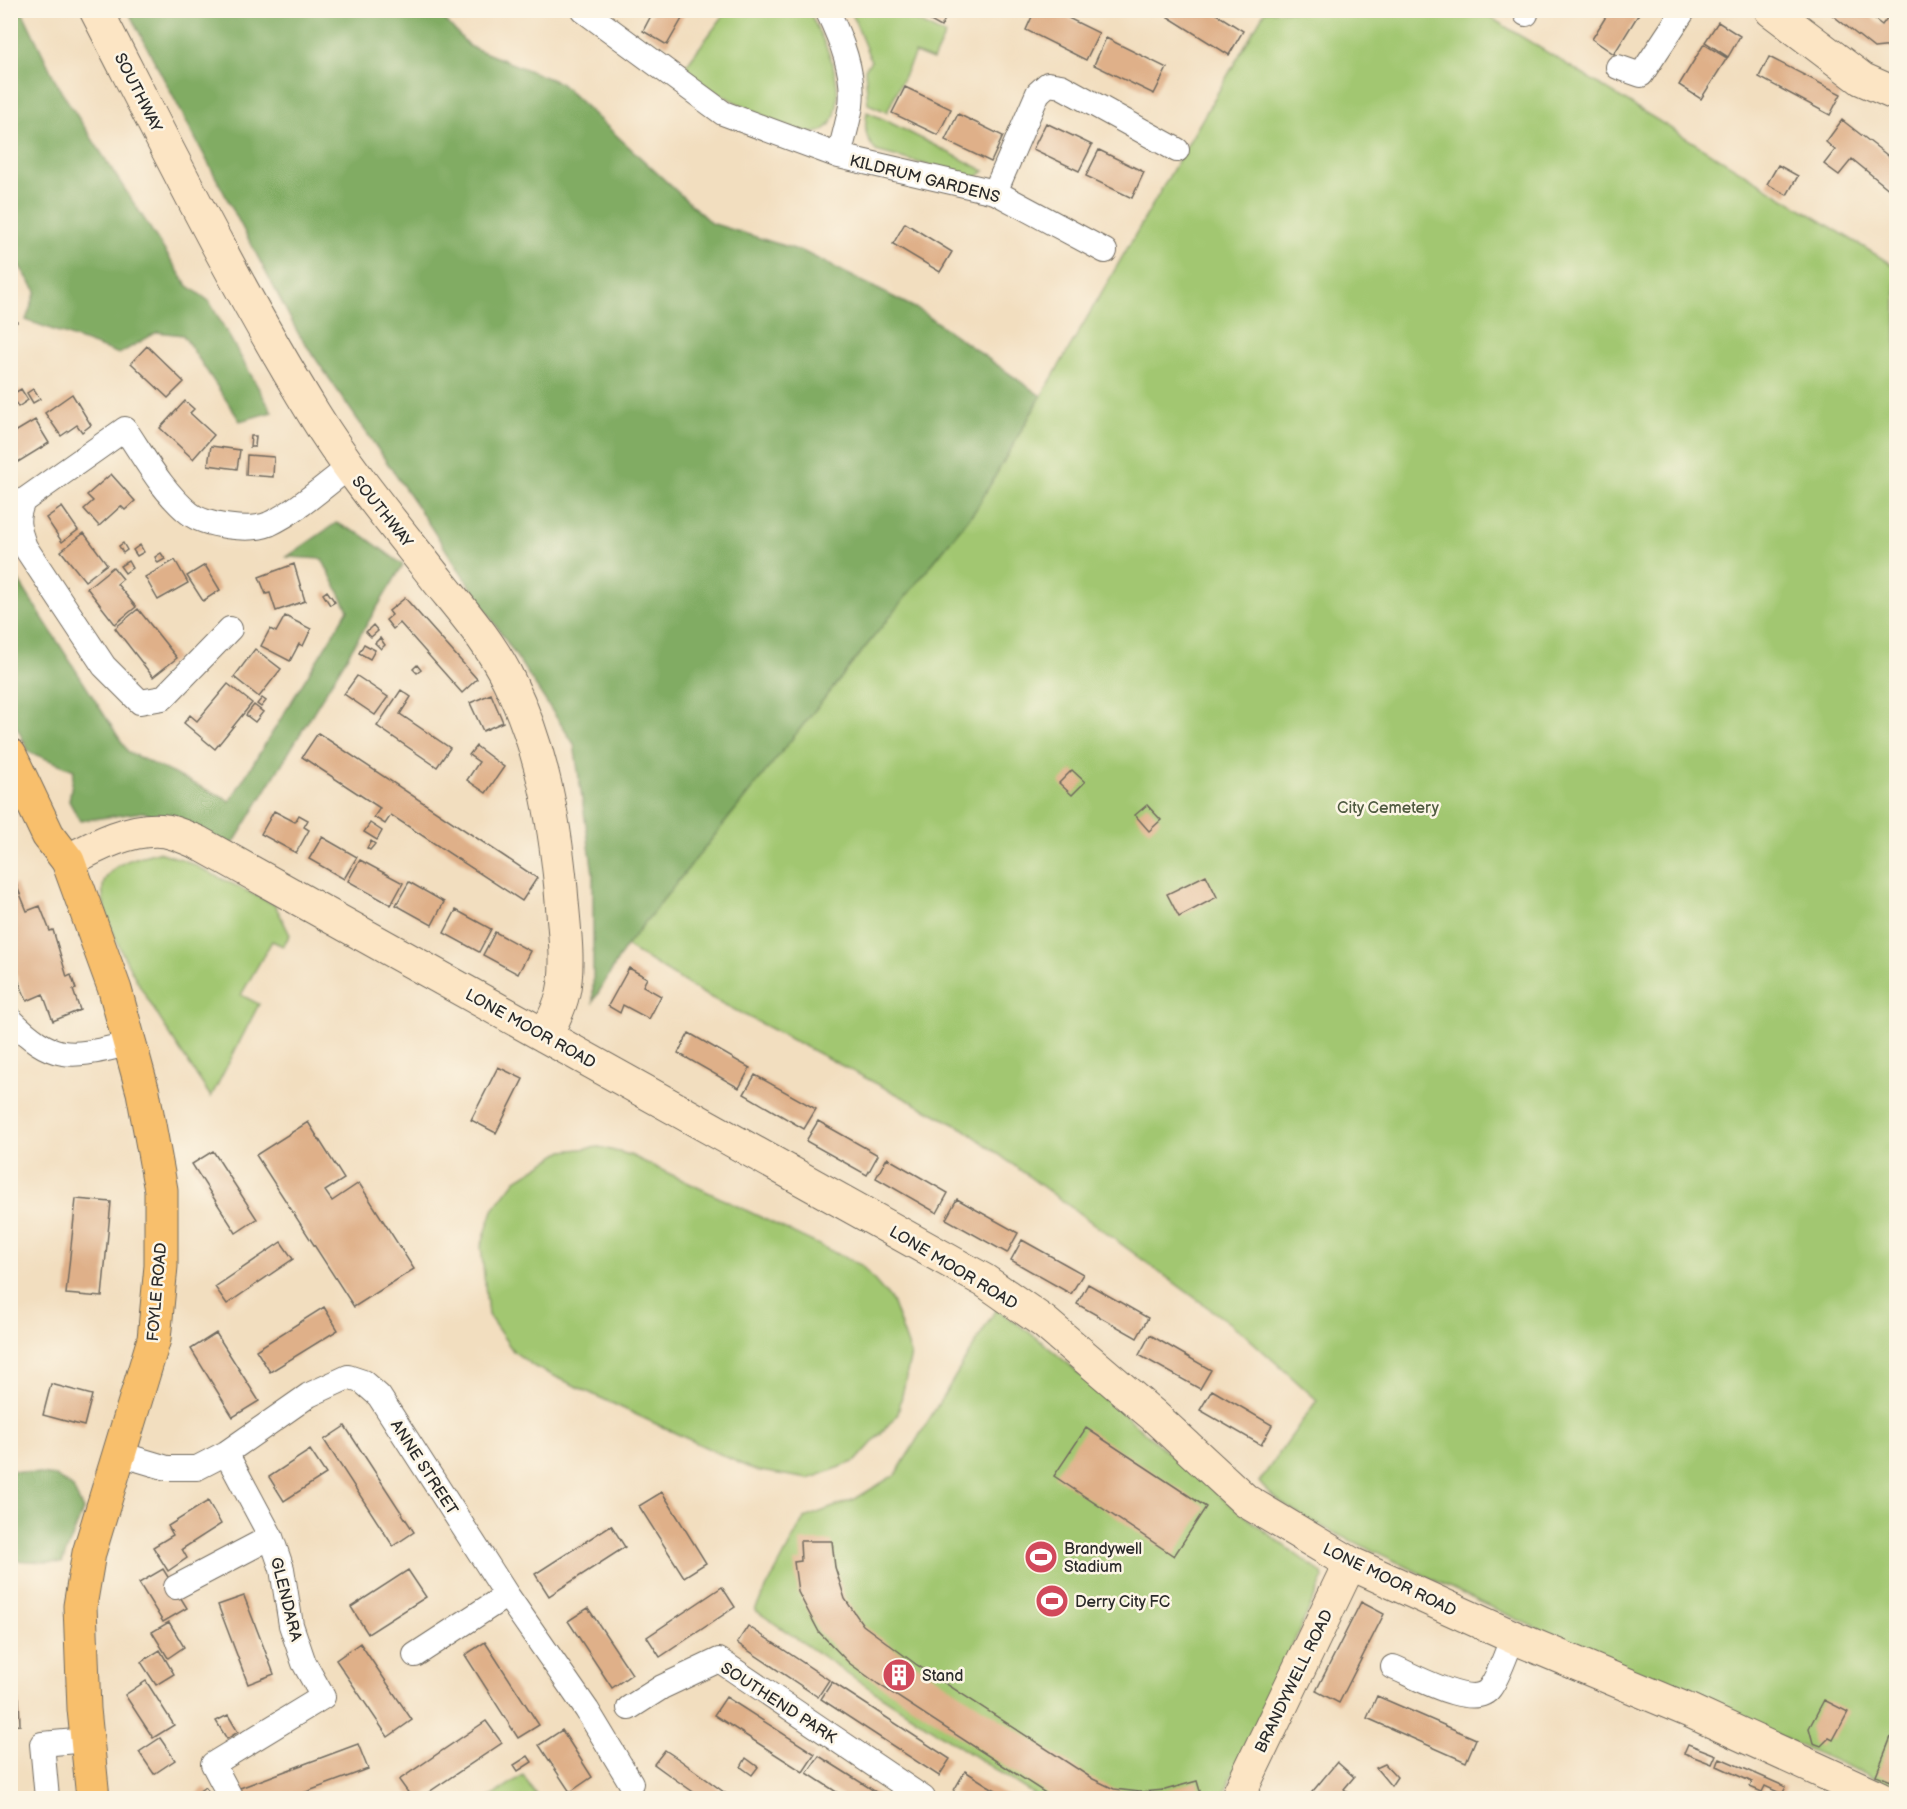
<svg xmlns="http://www.w3.org/2000/svg" width="1907" height="1809" viewBox="0 0 1907 1809" font-family="'Balsamiq Sans',sans-serif">
  <style>
    .green { fill: #a2c771; stroke: #66794e; stroke-width: 1.5 }
    .forest { fill: #81ac63; stroke: #566c47; stroke-width: 1.5 }
    .building { fill: #dfb089 }
    .lines { fill: none; stroke-linecap: round; stroke-linejoin: round }
    .street-casing { stroke: #716a5f; stroke-width: 26 }
    .secondary-casing { stroke: #716a5f; stroke-width: 35 }
    .primary-casing { stroke: #716a5f; stroke-width: 35 }
    .street { stroke: #fff; stroke-width: 24 }
    .secondary { stroke: #fce5c4; stroke-width: 33 }
    .primary { stroke: #f8bf6c; stroke-width: 33 }
    .labels { text-anchor: middle; stroke-width: 5; stroke-linejoin: round; paint-order: stroke }
    .street-label { font-size: 16px; fill: #2b2b2b; stroke: #fcf5e5 }
    .park-label { font-size: 16px; fill: #4f5a40; stroke: #fcf5e5 }
    .poi-label { font-size: 16px; fill: #2b2b2b; stroke: #fcf5e5; text-anchor: start }
  </style>
  <rect width="100%" height="100%" fill="#fcf5e5"/>
  <filter id="ink" filterUnits="userSpaceOnUse"><feTurbulence type="fractalNoise" baseFrequency=".0167" numOctaves="2"/><feDisplacementMap in="SourceGraphic" scale="12" xChannelSelector="R" yChannelSelector="G"/><feConvolveMatrix kernelMatrix="1 2 1 2 8 2 1 2 1" color-interpolation-filters="sRGB"/></filter>
  <filter id="wash" filterUnits="userSpaceOnUse"><feTurbulence type="fractalNoise" baseFrequency=".008" numOctaves="4" result="noise"/><feDisplacementMap in="SourceGraphic" scale="24" xChannelSelector="R" yChannelSelector="G"/><feGaussianBlur stdDeviation="1.35" result="paint"/><feColorMatrix in="noise" values="0 0 0 0 0 0 0 0 0 0 0 0 0 0 0 0 0 1.4 0 .05"/><feComposite in="paint" operator="in"/></filter>
  <g filter="url(#wash)">
    <rect width="100%" height="100%" fill="#f2debf"/>
    <path class="green" d="M727 11H809C817 29 830 50 834 70 839 89 842 124 819 132 796 140 705 85 681 72Z
      M851 11H896L945 35 933 60 915 53 887 112 868 104 865 69 871 61Z
      M1265 11H1480L1896 267V1788C1727 1713 1557 1641 1391 1559 1354 1541 1283 1514 1259 1482L1317 1400 1243 1333 964 1129 702 993 626 946 976 509Z
      M867 112 883 119 985 171 975 178 876 151C865 138 864 129 867 112Z
      M158 852 184 860 275 905 290 935 283 946 272 941 241 995 259 1004 211 1097C188 1061 83 916 106 878 117 860 140 857 158 852Z
      M599 1147 630 1155 861 1265 892 1301 911 1354 898 1414 856 1461 809 1479 754 1470 535 1367 513 1351 488 1315 481 1246 493 1210 516 1180 563 1151Z
      M996 1309C1050 1344 1095 1388 1143 1431 1200 1481 1259 1529 1322 1573L1323 1579 1222 1798H1039L875 1692 755 1610 804 1518 855 1499 896 1474Z
      M523 1775 538 1798H489Z"/>
    <path class="forest" d="M10 11H22L59 88 187 285 209 301 272 412 240 421 183 335 157 332 119 354 26 320 36 291 11 253Z
      M128 11H437L469 46 560 83 711 223 804 252 919 310 1041 396 976 509 626 946 593 1002V873L574 744 417 506 298 333Z
      M336 523 362 535 403 565 233 844 143 812 80 821 69 801 74 770 29 752 11 715 10 567 128 752 230 801 348 610 322 559 287 557Z
      M10 1470 55 1476 73 1488 83 1510 62 1563 11 1560Z"/>
    <g id="blocks">
      <path class="building" d="M654 10H687L667 45 643 31Z
        M1035 10H1052L1099 33 1086 60 1026 30Z
        M1157 10H1210L1243 31 1229 55Z
        M1610 10 1640 12 1614 54 1592 39Z
        M1826 10H1862L1882 25 1893 10H1896V41L1893 46 1874 48Z
        M931 12 945 19 941 27 927 19Z
        M1718 22 1740 36 1728 57 1705 42Z
        M1106 38 1167 68 1154 94 1094 65Z
        M1704 44 1727 58 1701 99 1679 85Z
        M1769 57 1841 94 1830 115 1759 77Z
        M905 87 951 109 938 135 892 113Z
        M958 114 1003 136 991 162 945 140Z
        M1842 120 1896 162V195L1852 159 1839 175 1824 164 1835 150 1826 142Z
        M1046 123 1092 145 1079 171 1033 149Z
        M1099 150 1144 172 1132 198 1086 176Z
        M1778 165 1798 176 1787 195 1767 184Z
        M905 223 952 252 940 272 893 244Z
        M10 312 17 322 10 326Z
        M147 346 184 382 168 398 131 363Z
        M21 389 28 400 18 407 11 395Z
        M33 389 40 399 33 403 27 393Z
        M72 394 91 425 82 432 77 425 61 436 45 413Z
        M185 401 194 409 190 413 214 435 193 459 160 428Z
        M35 420 49 443 10 467V435Z
        M251 436H256L255 447H250Z
        M211 446 240 450 237 469 208 465Z
        M247 455 274 457 273 477 246 475Z
        M111 474 135 501 125 510 121 506 99 526 84 509 93 501 87 495Z
        M62 507 78 530 62 542 46 518Z
        M84 533 107 564 85 581 61 551Z
        M123 543 127 550 123 553 119 546Z
        M140 545 144 552 137 556 133 550Z
        M161 553 165 559 158 563 155 557Z
        M175 560 188 583 158 600 145 577Z
        M128 561 132 568 125 573 120 566Z
        M294 564 305 601 276 611 270 593 266 594 259 577Z
        M205 565 220 590 203 601 187 576Z
        M113 567 123 579 117 584 136 607 115 624 87 588Z
        M327 591 335 602 330 605 323 594Z
        M405 598 477 679 462 693 400 623 393 629 386 620 392 615 389 611Z
        M138 609 177 658 153 677 115 628Z
        M285 616 311 629 303 646 299 644 290 661 261 646 270 629 276 632Z
        M373 625 378 631 371 637 366 632Z
        M380 638 385 645 381 649 375 643Z
        M364 644 375 650 370 659 359 653Z
        M255 649 281 669 259 697 234 677Z
        M417 665 421 670 417 673 413 669Z
        M357 676 388 697 375 715 344 694Z
        M228 684 252 703 215 749 184 723 190 715 197 721Z
        M401 690 411 697 400 714 450 748 437 767 377 726Z
        M491 694 503 722 483 731 470 703Z
        M262 698 266 701 261 707 257 704Z
        M254 705 263 712 255 722 246 715Z
        M318 733 537 878 522 901 391 815 385 824 374 817 380 808 302 757Z
        M476 746 504 767 486 793 467 780 479 762 469 755Z
        M1072 770 1085 782 1072 795 1059 783Z
        M1147 805 1161 820 1149 831 1135 815Z
        M274 811 295 822 299 815 308 820 304 827 309 830 296 853 261 834Z
        M370 823 382 831 377 840 364 832Z
        M322 837 357 857 344 879 309 859Z
        M371 841 375 844 370 850 367 848Z
        M360 860 403 883 391 905 348 881Z
        M1206 875 1217 897 1179 917 1167 894Z
        M409 882 444 902 432 925 396 905Z
        M16 884 27 911 40 906 50 931 53 930 67 977 71 975 76 989 73 990 80 1010 53 1021 43 994 27 1001 10 960V886Z
        M456 910 491 929 479 952 444 933Z
        M495 932 530 951 518 974 483 955Z
        M629 968 647 978 643 986 661 996 649 1019 623 1005 620 1013 608 1006Z
        M689 1033 750 1068 739 1088 678 1053Z
        M498 1067 523 1079 496 1133 471 1120Z
        M755 1075 816 1109 804 1129 744 1094Z
        M818 1121 878 1155 867 1175 806 1141Z
        M308 1122 344 1179 325 1191 332 1201 359 1183 414 1269 354 1307 256 1155Z
        M213 1151 257 1219 236 1233 192 1164Z
        M887 1158 948 1193 937 1213 876 1178Z
        M76 1199 111 1202 102 1297 66 1294Z
        M957 1199 1018 1233 1007 1253 946 1219Z
        M1022 1240 1083 1274 1071 1294 1011 1260Z
        M281 1242 293 1259 227 1304 215 1287Z
        M1088 1284 1148 1318 1137 1338 1077 1304Z
        M324 1307 338 1330 270 1372 256 1350Z
        M216 1333 259 1401 233 1417 191 1349Z
        M1150 1335 1211 1370 1200 1389 1139 1355Z
        M51 1384 92 1395 84 1426 43 1415Z
        M1212 1390 1272 1425 1261 1445 1200 1410Z
        M345 1426 414 1532 393 1546 324 1440Z
        M1086 1428 1206 1507 1174 1556 1054 1476Z
        M310 1450 326 1474 284 1501 269 1477Z
        M662 1492 706 1563 684 1577 639 1506Z
        M208 1501 221 1524 182 1549 187 1558 168 1571 153 1547 173 1535 168 1526Z
        M611 1525 625 1547 549 1596 535 1574Z
        M800 1541H832L835 1567 845 1599 863 1625 917 1665 1093 1779 1114 1789 1140 1792 1165 1790 1197 1781 1202 1798H1053L878 1684 849 1663 819 1632 798 1592 794 1562 801 1561Z
        M163 1569 187 1608 163 1622 139 1583Z
        M408 1570 426 1597 368 1634 351 1607Z
        M722 1587 735 1607 660 1657 647 1637Z
        M244 1596 274 1674 248 1684 218 1605Z
        M1361 1602 1384 1614 1339 1703 1316 1691Z
        M588 1608 632 1674 612 1688 568 1621Z
        M169 1622 184 1647 168 1658 152 1632Z
        M748 1626 829 1680 818 1697 737 1643Z
        M485 1642 539 1725 518 1738 465 1655Z
        M360 1643 412 1720 388 1737 336 1660Z
        M160 1650 174 1674 156 1685 141 1662Z
        M146 1681 174 1725 153 1738 125 1695Z
        M832 1682 950 1759 939 1776 821 1699Z
        M1377 1696 1476 1739 1466 1762 1367 1718Z
        M726 1697 815 1754 803 1772 714 1715Z
        M10 1698H19L20 1725 10 1726Z
        M1824 1700 1848 1712 1833 1740 1829 1738 1821 1746 1813 1743 1809 1728Z
        M228 1715 238 1732 227 1739 216 1721Z
        M486 1721 502 1743 420 1798H412L399 1780Z
        M562 1730 592 1777 570 1792 539 1745Z
        M1891 1737 1896 1739V1780L1892 1778 1891 1781 1876 1775Z
        M160 1738 175 1760 154 1774 139 1752Z
        M358 1744 368 1769 290 1798H244L240 1788Z
        M1688 1744 1716 1755 1712 1764 1684 1753Z
        M665 1750 680 1760 732 1798H702L669 1775 654 1764Z
        M528 1756 532 1762 518 1771 514 1765Z
        M819 1756 865 1785 885 1798H846L838 1793 807 1773Z
        M746 1758 758 1767 752 1775 741 1767Z
        M1720 1758 1786 1787 1782 1794 1765 1786 1762 1792 1750 1787 1752 1782 1717 1766Z
        M1337 1762 1354 1777 1344 1789 1355 1798H1311L1308 1797Z
        M1385 1764 1397 1777 1391 1786 1376 1768Z
        M965 1771 987 1785 1010 1798H964L953 1792Z
        M205 1787 214 1798H190L193 1796Z"/>
    </g>
  </g>
  <g filter="url(#ink)">
    <use href="#blocks" fill-opacity="0" stroke="#716a5f" stroke-width="1.5"/>
    <g class="lines">
      <g class="street-casing">
        <path id="street" d="M583 10 723 113 839 156 995 192 1105 251
          M827 10C841 39 855 73 851 106 848 122 843 140 839 156
          M1525 10 1526 14
          M1618 67 1641 75 1684 10
          M995 192 1038 93 1048 84 1061 86 1177 150
          M230 629 163 698 140 702 104 666 25 547C18 528 15 520 23 501L125 429C144 457 162 491 189 513 205 526 250 532 269 524 297 511 323 487 348 468
          M10 1019C55 1064 71 1057 129 1044
          M226 1453 271 1537 282 1569 291 1625 304 1663 323 1697 213 1764 231 1798
          M120 1454 167 1468H197L226 1453 309 1395 348 1377 363 1382 379 1396 507 1595 587 1710 631 1783
          M176 1587 271 1537
          M415 1655 507 1595
          M1393 1667C1413 1675 1474 1711 1490 1688 1500 1674 1506 1653 1513 1637
          M629 1708 662 1687 719 1660 923 1798
          M47 1798 42 1744 87 1740"/>
      </g>
      <g class="secondary-casing">
        <path id="secondary" d="M96 10C166 146 234 284 314 414 351 474 396 527 439 582 464 613 492 645 509 681 541 747 554 816 561 889 563 920 570 962 563 993 560 1007 552 1023 545 1036
          M1771 10 1862 79 1896 94
          M68 861C95 846 133 826 166 831 176 833 187 838 197 842L985 1281 1044 1322 1153 1415 1246 1501 1350 1563 1513 1637 1690 1711 1880 1798
          M1237 1798 1350 1563"/>
      </g>
      <g class="primary-casing">
        <path id="primary" d="M10 755 48 835 68 861 115 990 143 1092 161 1190V1266L154 1339 89 1553 80 1606 84 1709 93 1798"/>
      </g>
      <use href="#street" class="street"/>
      <use href="#secondary" class="secondary"/>
      <use href="#primary" class="primary"/>
    </g>
  </g>
  <defs>
    <g id="stadium-disc" transform="scale(1.725)"><circle r="9.5" fill="#d1495b" stroke="#fcf5e5"/><path d="M0-5a6.5 5 0 1 0 0 10a6.5 5 0 1 0 0-10ZM-3.5-1.8h7v3.6h-7Z" fill="#fff"/></g>
    <g id="building-disc" transform="scale(1.725)"><circle r="9.5" fill="#d1495b" stroke="#fcf5e5"/><path d="M-4-6H4V6H1V3H-1V6H-4ZM-2.5-4.3h1.7v1.8h-1.7ZM.8-4.3h1.7v1.8H.8ZM-2.5-1h1.7V.8h-1.7ZM.8-1h1.7V.8H.8Z" fill="#fff"/></g>
  </defs>
  <g fill-rule="evenodd">
    <use href="#stadium-disc" x="1041" y="1557"/>
    <use href="#stadium-disc" x="1052" y="1601"/>
    <use href="#building-disc" x="899" y="1675"/>
  </g>
  <g class="labels">
    <g class="street-label">
      <text transform="translate(139 92) rotate(63)" y="6">SOUTHWAY</text>
      <text transform="translate(925 178) rotate(14)" y="6">KILDRUM GARDENS</text>
      <text transform="translate(383 511) rotate(51)" y="6">SOUTHWAY</text>
      <text transform="translate(531 1028) rotate(29)" y="6">LONE MOOR ROAD</text>
      <text transform="translate(954 1267) rotate(31)" y="6">LONE MOOR ROAD</text>
      <text transform="translate(156 1292) rotate(-85)" y="6">FOYLE ROAD</text>
      <text transform="translate(425 1467) rotate(57)" y="6">ANNE STREET</text>
      <text transform="translate(1390 1579) rotate(26)" y="6">LONE MOOR ROAD</text>
      <text transform="translate(287 1599) rotate(76)" y="6">GLENDARA</text>
      <text transform="translate(1293 1681) rotate(-64)" y="6">BRANDYWELL ROAD</text>
      <text transform="translate(779 1702) rotate(33)" y="6">SOUTHEND PARK</text>
    </g>
    <g class="park-label">
      <text x="1388" y="813">City Cemetery</text>
    </g>
    <g class="poi-label">
      <text x="1064" y="1554">Brandywell<tspan x="1064" dy="18">Stadium</tspan></text>
      <text x="1075" y="1607">Derry City FC</text>
      <text x="922" y="1681">Stand</text>
    </g>
  </g>
  <rect width="1907" height="1809" fill="none" stroke="#fcf5e5" stroke-width="36"/>
</svg>
